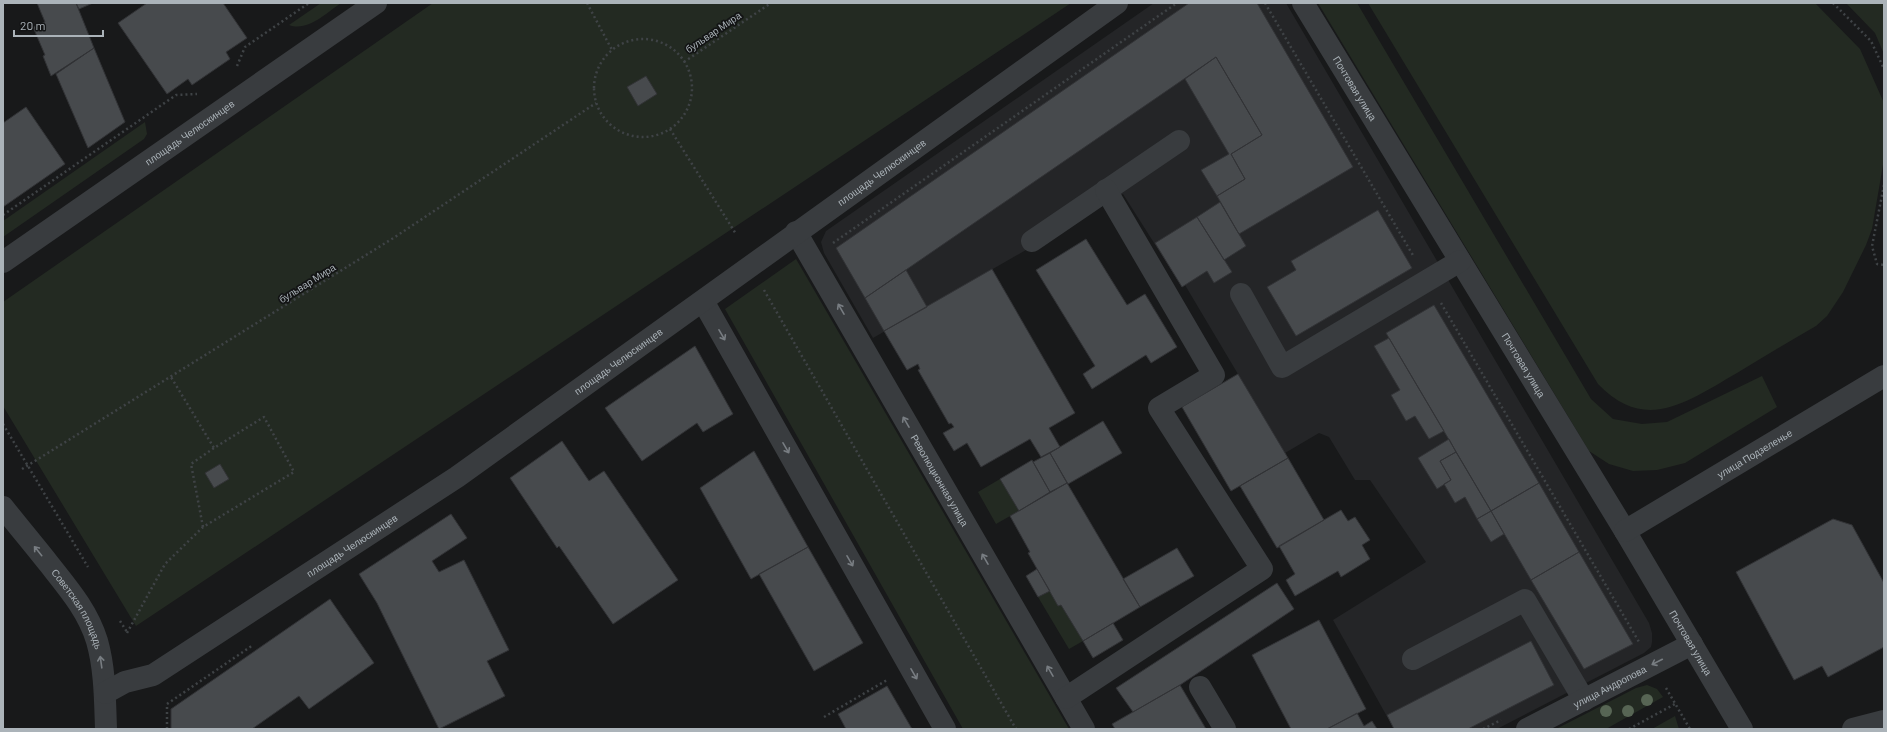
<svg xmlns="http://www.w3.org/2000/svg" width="1887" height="732" viewBox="0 0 1887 732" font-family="Barlow,sans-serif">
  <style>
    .built { fill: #242527 }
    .green { fill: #232a22 }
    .building { fill: #474a4d; stroke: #323336 }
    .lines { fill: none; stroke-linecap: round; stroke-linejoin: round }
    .path { stroke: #3f4346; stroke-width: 2.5; stroke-dasharray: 2 3; stroke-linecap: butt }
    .minor { stroke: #393c3f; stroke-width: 22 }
    .tree { fill: #576554 }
    .oneway { stroke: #787d82 }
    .labels { text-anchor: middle; stroke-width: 3.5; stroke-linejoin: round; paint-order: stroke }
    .street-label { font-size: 10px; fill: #abb3b9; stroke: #131415 }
  </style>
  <rect width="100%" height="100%" fill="#18191a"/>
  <path class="built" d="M1154 3H1286L1649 623 1652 633V642L1651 647 1644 653 1497 729H1394L1333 620 1426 562 1370 480H1355L1329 437 1319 433 1285 453 1185 285 1182 287 1123 194 873 338 824 253 821 242 826 231Z"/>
  <path class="green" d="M321 3H341C326 13 308 32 289 25Z
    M433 3H1071L136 626 3 406V302Z
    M1318 3H1357L1591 399 1613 419 1642 424 1667 422 1762 376 1777 407 1685 463 1657 470 1633 471 1609 464 1589 451Z
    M1368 3H1815L1860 49 1884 103V159L1872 229 1866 245 1843 292 1827 316 1816 326C1790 341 1763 357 1737 373 1688 401 1646 434 1598 384Z
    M1846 3H1884V54L1875 33Z
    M145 122 147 134 144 139 3 237V221Z
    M796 259 803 271 1069 729H963L725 309Z
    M1000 479 1019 511 996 524 978 492Z
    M1050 591 1058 606 1061 605 1083 641 1069 649 1038 597Z
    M1647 685 1657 689 1663 697 1606 729H1556L1636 688Z
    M1675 716 1679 729H1652Z"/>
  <path class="building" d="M37 3H76L94 48 51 76 43 56 45 55 33 27 45 22Z
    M76 3H93L79 9Z
    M147 3H223L247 38 226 52 230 59 192 85 188 79 167 94 118 23Z
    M1189 3H1257L1353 167 1239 234 1217 196 1245 179 1231 154 1262 135 1216 57 865 298 836 248Z
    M94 48 125 122 88 148 56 74Z
    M1216 57 1262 135 1231 154 1245 179 1217 196 1201 170 1229 154 1185 79Z
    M646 76 657 94 638 106 627 87Z
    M26 107 65 164 3 207V123Z
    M1220 202 1246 246 1224 260 1197 217Z
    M1378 210 1412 268 1296 336 1267 287 1296 270 1291 261Z
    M1197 217 1232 272 1214 283 1207 271 1182 287 1155 243Z
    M1086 239 1127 305 1145 294 1177 347 1151 363 1146 355 1092 389 1083 374 1095 366 1036 270Z
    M992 269 1075 413 1049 428 1060 447 1041 457 1030 439 981 467 967 443 954 451 943 433 954 427 951 423 949 424 918 370 920 369 918 364 907 370 884 331Z
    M906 270 927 307 884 331 865 298Z
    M1434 305 1539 483 1491 511 1386 333Z
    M1389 338 1444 431 1429 439 1415 416 1406 421 1391 395 1400 390 1374 346Z
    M695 346 733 414 703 432 697 423 642 461 605 408Z
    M1238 374 1288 458 1231 491 1182 407Z
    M1103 421 1122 453 1068 484 1050 453Z
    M1449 439 1456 452 1440 461 1451 480 1437 489 1418 458Z
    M562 441 589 481 604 471 678 580 613 624 559 546 557 548 510 478Z
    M754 451 808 547 751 579 700 488Z
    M1456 452 1491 511 1477 519 1465 497 1455 503 1444 484 1451 480 1440 461Z
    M1050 453 1067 483 1050 492 1033 462Z
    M1288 458 1324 520 1277 548 1240 486Z
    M1032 460 1050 492 1019 511 1000 479Z
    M220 464 229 479 214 488 205 473Z
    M1067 483 1140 607 1083 641 1061 605 1058 606 1028 553 1030 552 1010 516Z
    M1539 483 1579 552 1531 580 1491 511Z
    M1341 510 1348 521 1355 517 1370 540 1362 545 1370 559 1341 577 1338 571 1295 596 1286 580 1295 574 1279 546Z
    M1491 511 1504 534 1491 542 1477 519Z
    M451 514 467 538 432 561 439 572 464 560 509 650 487 661 505 696 439 729 377 603 359 574Z
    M1833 519 1852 525 1884 583V647L1828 677 1822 666 1794 680 1736 572Z
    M808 547 863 643 814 671 759 574Z
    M1177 548 1194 576 1140 607 1123 579Z
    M1579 552 1633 644 1584 669 1531 580Z
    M1037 569 1050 591 1038 597 1026 576Z
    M1277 583 1294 609 1180 685 1133 712 1116 688Z
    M330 599 374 663 309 709 299 696 252 729H171V709Z
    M1319 620 1366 709 1327 729H1291L1252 655Z
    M1113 623 1123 640 1093 658 1083 641Z
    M1531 641 1554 685 1468 729H1394L1387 715Z
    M1180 685 1206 729H1115L1112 724Z
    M887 686 912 729H846L838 714Z
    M1357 713 1364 726 1372 721 1377 729H1327Z"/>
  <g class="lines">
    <path class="path" d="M587 3 612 50
      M1265 3 1414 257
      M1833 3 1871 41 1884 69
      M594 88a49 49 0 1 1 98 0a49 49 0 1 1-98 0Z
      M684 62 771 3
      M237 66 245 47 309 3
      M670 129 736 234
      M1884 185 1872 246 1877 264 1884 265
      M3 215 176 95 197 94
      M833 243 1177 3
      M764 290 1016 729
      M1441 303 1639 642
      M3 424 88 567
      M22 469 395 237 596 103
      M203 527 191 464 214 448
      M120 621 127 632
      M127 633 165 564 203 527 294 472 264 417 214 448 171 377
      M1666 688 1690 729
      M824 717 887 680
      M167 729V704L253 645
      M1483 729 1501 720
      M1629 729 1675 704"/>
    <g class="minor">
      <path id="s1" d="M1303 3 1625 531 1742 729"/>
      <path id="s2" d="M796 232 1084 729"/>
      <path d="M1032 241 1179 141"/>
      <path id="s3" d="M3 262 376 3"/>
      <path d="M1241 294 1282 367 1460 261"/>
      <path d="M703 301 945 729"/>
      <path id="s4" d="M3 507C18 526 34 545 49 564 68 588 88 611 97 641 105 669 105 700 106 729"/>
      <path id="s5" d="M1625 531 1884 376"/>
      <path d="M1413 659 1525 600 1584 700"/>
      <path d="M1200 687 1225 729"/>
      <path id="s6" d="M105 693 125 682 153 675 457 477 1117 3"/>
      <path d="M1066 698 1262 569 1159 408 1214 375 1106 190"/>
      <path id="s7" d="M1527 729 1692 644"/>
      <path d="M1853 729 1884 721"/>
    </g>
  </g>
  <g class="tree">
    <circle cx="1647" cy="700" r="6"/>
    <circle cx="1606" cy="711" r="6"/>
    <circle cx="1628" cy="711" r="6"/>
  </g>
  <defs><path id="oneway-shaft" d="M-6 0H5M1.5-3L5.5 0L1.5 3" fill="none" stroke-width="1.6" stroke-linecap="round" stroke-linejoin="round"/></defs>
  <g class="oneway">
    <use href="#oneway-shaft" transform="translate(841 309) rotate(-120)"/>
    <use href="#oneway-shaft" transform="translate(722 335) rotate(60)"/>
    <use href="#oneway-shaft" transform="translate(906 422) rotate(-120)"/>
    <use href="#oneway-shaft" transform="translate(786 448) rotate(60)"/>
    <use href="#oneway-shaft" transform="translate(38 551) rotate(-129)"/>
    <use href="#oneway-shaft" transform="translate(985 559) rotate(-120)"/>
    <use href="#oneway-shaft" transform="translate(850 561) rotate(60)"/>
    <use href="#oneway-shaft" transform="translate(101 662) rotate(-98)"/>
    <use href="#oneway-shaft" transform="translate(1657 662) rotate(153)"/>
    <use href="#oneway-shaft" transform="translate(1050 671) rotate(-120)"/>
    <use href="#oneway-shaft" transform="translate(914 674) rotate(60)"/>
  </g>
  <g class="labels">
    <g class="street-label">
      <text transform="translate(713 32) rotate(-34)" y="4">бульвар Мира</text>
      <text dy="4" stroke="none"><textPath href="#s1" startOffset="100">Почтовая улица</textPath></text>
      <text dy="4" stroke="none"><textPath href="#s3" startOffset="227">площадь Челюскинцев</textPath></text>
      <text dy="4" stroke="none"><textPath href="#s6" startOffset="937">площадь Челюскинцев</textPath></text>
      <text transform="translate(307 283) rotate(-32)" y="4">бульвар Мира</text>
      <text dy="4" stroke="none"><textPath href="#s6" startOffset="613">площадь Челюскинцев</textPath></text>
      <text dy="4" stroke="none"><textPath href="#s1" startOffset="424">Почтовая улица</textPath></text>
      <text dy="4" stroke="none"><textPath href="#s5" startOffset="151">улица Подзеленье</textPath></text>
      <text dy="4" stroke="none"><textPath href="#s2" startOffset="287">Революционная улица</textPath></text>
      <text dy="4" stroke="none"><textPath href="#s6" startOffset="289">площадь Челюскинцев</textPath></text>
      <text dy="4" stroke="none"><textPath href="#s4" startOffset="127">Советская площадь</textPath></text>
      <text dy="4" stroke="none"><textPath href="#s1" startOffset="748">Почтовая улица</textPath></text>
      <text dy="4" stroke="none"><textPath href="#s7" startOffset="93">улица Андропова</textPath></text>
    </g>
  </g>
  <rect width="1887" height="732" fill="none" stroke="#abb3b9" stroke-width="8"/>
  <path d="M14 30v6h89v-6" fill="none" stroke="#abb3b9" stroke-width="2"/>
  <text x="20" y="30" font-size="12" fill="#abb3b9" stroke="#131415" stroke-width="3" paint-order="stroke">20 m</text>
</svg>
